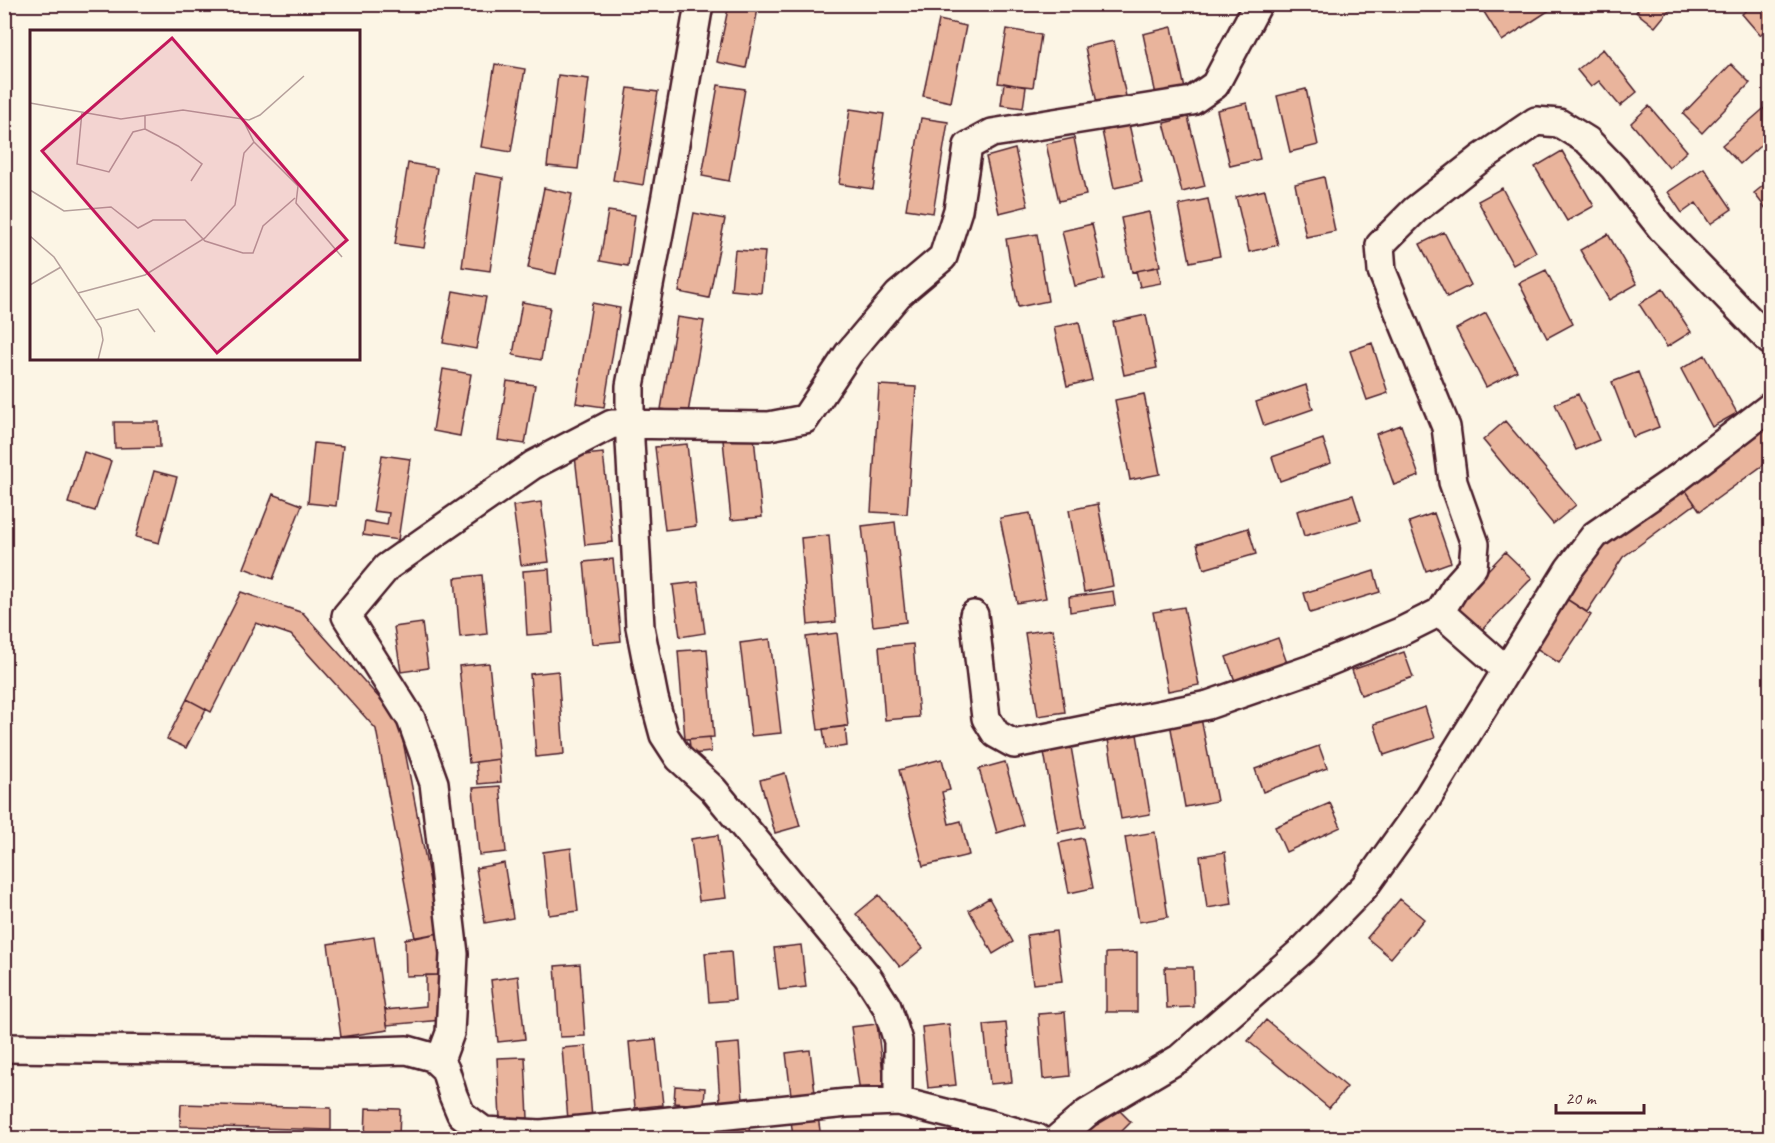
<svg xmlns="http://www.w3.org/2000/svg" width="1775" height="1143" viewBox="0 0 1775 1143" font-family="Caveat,sans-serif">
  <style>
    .building { fill: #e9b49c; stroke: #4a1f2b; stroke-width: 1.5 }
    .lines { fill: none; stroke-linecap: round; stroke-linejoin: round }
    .minor-casing { stroke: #4a1f2b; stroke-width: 32 }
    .minor { stroke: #fcf5e5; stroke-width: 27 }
    .inset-road { fill: none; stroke: #b59f9b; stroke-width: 1.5 }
    .view { fill: #c2185b; fill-opacity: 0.15; stroke: #c2185b; stroke-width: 3 }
    .inset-edge { fill: none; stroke: #4a1f2b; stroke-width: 3 }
  </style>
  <rect width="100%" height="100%" fill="#fcf5e5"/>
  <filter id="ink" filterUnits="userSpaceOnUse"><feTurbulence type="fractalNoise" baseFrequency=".0167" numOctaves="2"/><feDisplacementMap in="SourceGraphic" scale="12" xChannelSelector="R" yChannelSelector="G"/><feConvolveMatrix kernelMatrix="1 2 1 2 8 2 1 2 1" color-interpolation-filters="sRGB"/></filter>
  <g filter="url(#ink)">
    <path class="building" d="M729 4H759L746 68 717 62Z
      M1011 4H1041L1040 11Z
      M1479 4H1559L1502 41Z
      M1642 4H1674L1655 27 1636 12Z
      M1753 4H1770V25L1760 35 1742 14Z
      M939 20 966 26 951 102 923 96Z
      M1172 27 1185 89 1156 95 1143 34Z
      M1007 29 1041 35 1033 87 998 83Z
      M1114 41 1127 101 1098 108 1085 47Z
      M1603 49 1637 92 1620 106 1599 81 1591 87 1577 70Z
      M495 64 525 69 511 152 481 147Z
      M1731 64 1750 83 1702 133 1683 114Z
      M558 75 589 79 578 169 547 166Z
      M1004 83 1026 87 1023 108 1001 105Z
      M718 85 745 89 729 181 702 176Z
      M628 88 658 92 643 185 613 180Z
      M1306 89 1318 145 1290 152 1277 96Z
      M1247 103 1260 159 1230 166 1217 110Z
      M1769 104 1770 137 1740 164 1722 145Z
      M1649 106 1687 151 1669 168 1631 123Z
      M850 109 884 114 873 189 839 184Z
      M1188 117 1205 186 1182 192 1164 123Z
      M921 118 948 122 933 213 906 209Z
      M1129 124 1142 182 1114 188 1102 131Z
      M1074 138 1086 195 1059 201 1046 144Z
      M1015 149 1028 206 999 213 986 157Z
      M1562 151 1594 206 1567 221 1535 167Z
      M408 163 437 168 424 248 395 244Z
      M1704 168 1732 209 1710 224 1696 203 1682 213 1668 192Z
      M475 173 503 178 490 271 462 267Z
      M1324 177 1335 231 1306 237 1295 184Z
      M1770 180V214L1754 193Z
      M544 188 572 194 556 274 528 268Z
      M1502 188 1536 252 1513 265 1478 201Z
      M1265 190 1278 245 1249 252 1236 197Z
      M1208 199 1220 256 1190 262 1179 205Z
      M608 211 635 215 628 266 600 261Z
      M1149 212 1160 266 1132 272 1121 218Z
      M694 213 725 219 709 298 679 292Z
      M1092 224 1104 279 1075 286 1062 231Z
      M1444 232 1471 285 1447 297 1420 244Z
      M1037 234 1048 301 1018 307 1006 239Z
      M1608 234 1637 284 1609 300 1580 250Z
      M735 250 765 252 761 293 731 290Z
      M1158 267 1161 283 1140 287 1136 271Z
      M1546 270 1573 324 1547 338 1519 283Z
      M1663 289 1691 332 1667 347 1639 304Z
      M453 291 486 297 476 349 443 343Z
      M522 302 550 307 541 360 513 355Z
      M592 303 620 308 604 407 576 403Z
      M1486 313 1517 371 1486 387 1456 329Z
      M1146 315 1157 368 1124 375 1113 322Z
      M677 317 704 321 688 413 661 409Z
      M1079 322 1092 380 1067 386 1054 327Z
      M1372 343 1388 393 1367 400 1350 351Z
      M1705 355 1737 413 1712 427 1681 369Z
      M443 369 471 374 460 436 433 431Z
      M1638 372 1659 427 1633 437 1612 382Z
      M507 381 535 385 525 444 498 440Z
      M879 385 916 387 907 514 871 512Z
      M1306 385 1313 409 1264 426 1256 402Z
      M1144 394 1160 474 1130 480 1115 400Z
      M1578 394 1599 440 1576 450 1555 404Z
      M1505 421 1576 505 1553 524 1483 440Z
      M1770 421V460L1700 511 1682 485Z
      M114 422H159L160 447 115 448Z
      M1401 425 1419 476 1394 485 1376 434Z
      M754 437 762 517 731 520 723 440Z
      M1323 439 1331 463 1280 481 1272 457Z
      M314 443 343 446 336 506 308 503Z
      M687 444 696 526 665 530 655 447Z
      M84 452 111 461 95 511 68 503Z
      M603 453 613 542 585 545 575 456Z
      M382 455 410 459 398 540 363 535 365 521 387 525 389 513 373 511Z
      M154 471 177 477 159 543 136 537Z
      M1682 485 1695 504 1623 557 1587 612 1565 598 1602 543Z
      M273 494 302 505 273 579 244 568Z
      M1353 495 1361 520 1304 536 1297 511Z
      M541 502 549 562 521 565 513 506Z
      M1098 504 1113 586 1084 592 1069 510Z
      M1030 513 1046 598 1017 603 1000 518Z
      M1434 513 1451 562 1426 571 1409 522Z
      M895 522 906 622 873 626 862 526Z
      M1248 528 1256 554 1204 569 1197 544Z
      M829 535 836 622 808 625 801 538Z
      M1505 552 1532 578 1477 635 1450 610Z
      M613 559 621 641 592 644 584 562Z
      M549 569 553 633 527 635 523 571Z
      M1374 571 1380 592 1310 613 1304 593Z
      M482 575 487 634 460 637 455 578Z
      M698 582 705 633 680 637 673 585Z
      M1113 591 1115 605 1070 612 1069 597Z
      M241 592 303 613 399 720 440 933 415 938 376 729 291 635 256 623 211 712 187 699Z
      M1565 598 1591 615 1559 663 1533 646Z
      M1184 607 1199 685 1168 691 1153 612Z
      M422 623 428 668 401 672 394 627Z
      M1053 629 1065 712 1038 716 1025 633Z
      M837 633 848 726 818 730 806 637Z
      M1278 638 1287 663 1235 681 1226 657Z
      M770 639 781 733 751 736 740 643Z
      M913 644 919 717 885 720 879 647Z
      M707 649 714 737 685 739 678 651Z
      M1404 652 1413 677 1361 695 1352 670Z
      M489 663 499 759 469 763 459 666Z
      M558 671 564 754 536 757 530 674Z
      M187 699 206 709 186 748 167 739Z
      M1425 707 1435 738 1384 755 1374 724Z
      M1201 718 1217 801 1185 807 1170 723Z
      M845 726 847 746 826 749 823 729Z
      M1136 728 1150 814 1121 819 1107 733Z
      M710 737 711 752 691 754 689 739Z
      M1070 741 1085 827 1058 832 1043 746Z
      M1319 746 1327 768 1263 792 1255 769Z
      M499 759 501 782 478 784 476 762Z
      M942 759 950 790 942 792 949 824 961 821 969 855 923 866 899 770Z
      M1005 762 1023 825 997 833 979 769Z
      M785 773 800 826 775 833 760 780Z
      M500 786 506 852 479 855 473 788Z
      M1330 803 1341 827 1286 852 1275 827Z
      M1155 832 1168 917 1139 922 1125 837Z
      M718 835 726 898 699 901 691 839Z
      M1083 838 1093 888 1069 893 1059 843Z
      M571 848 578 911 549 915 543 852Z
      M1225 852 1232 904 1207 908 1200 856Z
      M504 863 513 918 485 923 476 868Z
      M879 895 923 948 900 967 856 914Z
      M989 898 1013 942 993 954 969 910Z
      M1400 899 1424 919 1391 958 1367 938Z
      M1056 931 1062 981 1033 984 1027 935Z
      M440 933 441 975 406 976 405 939Z
      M374 937 388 1030 341 1037 328 944Z
      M801 945 806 987 779 990 774 948Z
      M731 951 735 1000 709 1002 705 953Z
      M1137 952V1012H1106V953Z
      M580 964 585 1036 560 1037 555 966Z
      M1165 967H1193L1194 1007 1167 1008Z
      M426 975H441L442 1020 387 1025 385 1010 426 1006Z
      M518 976 525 1039 498 1042 491 980Z
      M1065 1012 1070 1076 1043 1079 1038 1014Z
      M1266 1020 1347 1087 1329 1108 1248 1041Z
      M1006 1023 1012 1082 990 1084 984 1025Z
      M877 1024 885 1090 860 1093 851 1027Z
      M949 1024 956 1085 928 1088 922 1027Z
      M656 1039 663 1105 635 1108 629 1042Z
      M739 1043 743 1100 720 1102 716 1045Z
      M586 1046 592 1118 568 1120 562 1048Z
      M810 1050 815 1093 791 1095 786 1053Z
      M525 1057 528 1118 500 1120 497 1058Z
      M675 1086 705 1088 704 1105 674 1103Z
      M1110 1101 1131 1122 1115 1138H1073Z
      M181 1104 331 1108V1130L180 1126Z
      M366 1108 400 1109 399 1138H365Z
      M818 1116 821 1138H793L791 1120Z
      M749 1126 750 1138H722L721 1129Z"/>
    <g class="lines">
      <g class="minor-casing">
        <path id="minor" d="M699 4 666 196 630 386V441L640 627 654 698 664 735 679 758 713 789 867 976 887 1007 898 1041V1101
          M974 615 986 718 996 734 1014 744 1208 705 1311 669 1400 632 1440 612
          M1506 670 1440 612 1456 586 1473 567 1475 544 1453 482 1446 427 1382 271 1380 245 1415 210 1480 159 1536 121 1559 123 1588 141 1614 168 1662 229 1770 341
          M4 1048 344 1052 407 1050 432 1057 445 1069 453 1095 461 1114 484 1131 541 1134 847 1103 898 1101 989 1124 1037 1138
          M439 1063 450 1033 454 954 434 783 411 719 346 616 387 567 533 465 612 424 769 426 805 419 849 353 898 295 943 257 958 210 968 146 992 133 1192 101 1215 85 1258 4
          M1058 1138 1087 1113 1180 1058 1305 948 1365 886 1423 805 1569 569 1595 535 1679 477 1770 407"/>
      </g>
      <use href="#minor" class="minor"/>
    </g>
  </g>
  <g transform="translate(30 30)">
    <rect width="330" height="330" fill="#fcf5e5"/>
    <path class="inset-road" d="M0 73 91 89 153 80 219 90 230 85 274 46M52 82 47 134 79 142 103 102 115 99V86M213 90 224 112 268 156 266 173 312 227M115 99 148 116 172 134 161 151M0 160 34 181 81 177 108 198 123 190H155L175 211 213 223H223L233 196 265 168M0 206 24 227 71 298 73 310 68 330M0 255 31 237M48 263 115 245 175 208 205 175 214 123 224 112M66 290 108 279 125 302"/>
    <path class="view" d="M142 8 317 210 187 323 12 121Z"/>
    <rect width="330" height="330" class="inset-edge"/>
  </g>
  <rect width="1775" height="1143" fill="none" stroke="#fcf5e5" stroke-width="24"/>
  <rect x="12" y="12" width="1751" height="1119" fill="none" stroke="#4a1f2b" stroke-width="2" filter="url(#ink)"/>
  <path d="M1556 1104v9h88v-9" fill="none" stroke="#4a1f2b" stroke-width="3"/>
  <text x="1565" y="1104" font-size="18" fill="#4a1f2b" stroke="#fcf5e5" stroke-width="4.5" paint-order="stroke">20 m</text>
</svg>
